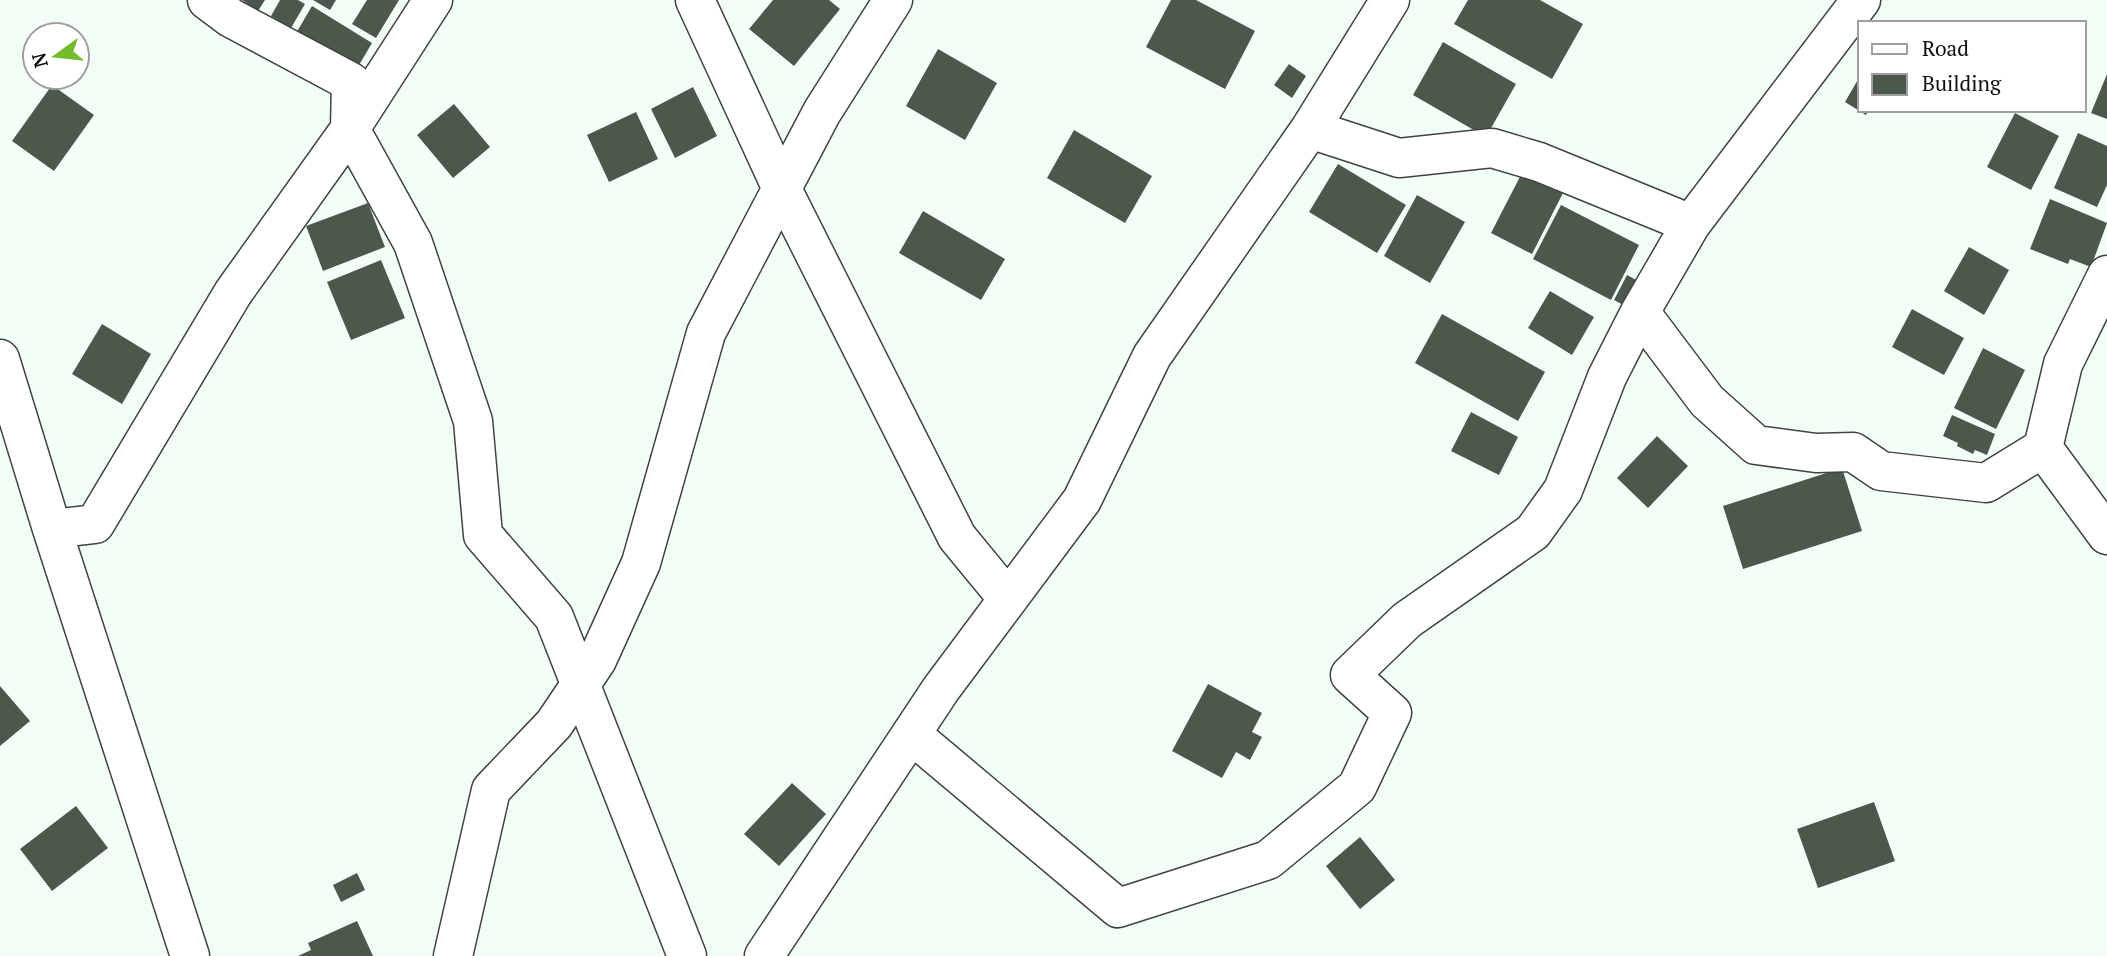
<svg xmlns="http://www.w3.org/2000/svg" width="2107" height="956" viewBox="0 0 2107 956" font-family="'PT Serif',serif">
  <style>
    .building { fill: #4d584c }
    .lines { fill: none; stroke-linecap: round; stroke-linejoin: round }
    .street-casing { stroke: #424242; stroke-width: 41 }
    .street { stroke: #fff; stroke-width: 38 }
  </style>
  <rect width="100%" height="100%" fill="#f2fff6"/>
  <path class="building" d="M242 0H265L258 11Z
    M280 0H298L305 4 291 28 271 16Z
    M313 0H336L330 10Z
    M367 0H399L376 38 352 24Z
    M773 0H829L840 9 794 66 749 29Z
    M1171 0H1196L1255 31 1225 89 1146 47Z
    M1468 0H1540L1583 24 1552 79 1454 24Z
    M312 6 372 43 355 72 295 35Z
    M1443 42 1516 84 1486 137 1413 95Z
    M938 49 997 83 965 140 906 106Z
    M1289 64 1306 76 1292 98 1274 85Z
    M2107 74V119L2091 113Z
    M1860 76V110H1869L1866 115 1845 102Z
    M52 85 94 115 54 171 12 141Z
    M693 87 717 136 675 158 651 109Z
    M454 104 490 147 453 178 417 135Z
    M636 112 658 159 609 182 587 135Z
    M2015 113 2059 136 2031 190 1987 167Z
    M1074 130 1152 176 1125 223 1047 178Z
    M2078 133 2107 146V185L2097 207 2054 188Z
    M1338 164 1406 205 1377 253 1309 212Z
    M1525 167 1565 189 1532 254 1491 233Z
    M1417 195 1465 222 1430 283 1384 256Z
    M2050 199 2107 223 2091 267 2070 259 2068 264 2030 249Z
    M368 203 385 247 323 271 306 226Z
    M1561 205 1639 245 1611 300 1533 259Z
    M923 211 1005 259 981 300 899 253Z
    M1969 247 2009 270 1984 315 1944 291Z
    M381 260 405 318 351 340 327 282Z
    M1627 275 1640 282 1627 307 1614 300Z
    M1550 291 1594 317 1572 355 1528 328Z
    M1912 309 1964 338 1944 375 1892 347Z
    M1442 314 1545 372 1518 421 1415 363Z
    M102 324 151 354 122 404 72 374Z
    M1983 348 2025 370 1996 429 1954 408Z
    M1471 412 1518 437 1499 475 1451 451Z
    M1952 415 1995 434 1987 455 1975 450 1973 454 1957 446 1958 443 1943 436Z
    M1657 436 1688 466 1648 508 1617 478Z
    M1842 468 1862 531 1743 569 1723 506Z
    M1208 684 1262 713 1252 732 1262 737 1250 760 1236 752 1222 778 1172 751Z
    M0 686 30 721 0 746Z
    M792 783 826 814 779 866 744 834Z
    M1874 802 1895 861 1818 888 1797 829Z
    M76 806 108 848 52 891 20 849Z
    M1360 837 1395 880 1360 909 1326 866Z
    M357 873 365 890 341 902 333 885Z
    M357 921 373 956H298L311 950 308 943Z"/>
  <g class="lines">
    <g class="street-casing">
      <path id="street" d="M207 0 231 18 351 82 350 129 413 243 473 421 483 535 554 617 687 956
        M695 0 782 189 957 537 1008 599
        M1390 0 1310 129 1399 158 1492 148 1539 162 1691 224 1861 0
        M1640 312 1707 401 1756 445 1816 453 1853 452 1881 471 1986 483 2043 448 2063 364 2107 275
        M0 359 52 529 95 524 233 293 350 129 433 0
        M2043 448 2107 535
        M52 529 190 956
        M911 734 1118 908 1268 860 1357 787 1392 713 1350 675 1407 620 1533 532 1563 490 1607 377 1640 312 1691 224
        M453 956 491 790 554 724 597 660 641 563 706 333 822 112 893 0
        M764 956 941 689 1082 500 1152 356 1310 129"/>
    </g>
    <use href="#street" class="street"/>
  </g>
  <rect x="1858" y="21" width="228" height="91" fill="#ffffff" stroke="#9f9f9f" stroke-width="2"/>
  <rect x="1872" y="44" width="35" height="10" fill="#ffffff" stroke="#9f9f9f" stroke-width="2"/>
  <text x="1922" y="56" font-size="21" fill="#0f0f0f">Road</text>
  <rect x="1872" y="74" width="35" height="21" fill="#4d584c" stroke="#9f9f9f" stroke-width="2"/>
  <text x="1922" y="91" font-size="21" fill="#0f0f0f">Building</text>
  <g transform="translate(56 56) rotate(255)"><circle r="33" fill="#ffffff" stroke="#9f9f9f" stroke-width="2"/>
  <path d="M0-5L12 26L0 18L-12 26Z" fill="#74bc2b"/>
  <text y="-10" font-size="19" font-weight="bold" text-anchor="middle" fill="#0f0f0f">N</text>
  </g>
</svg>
